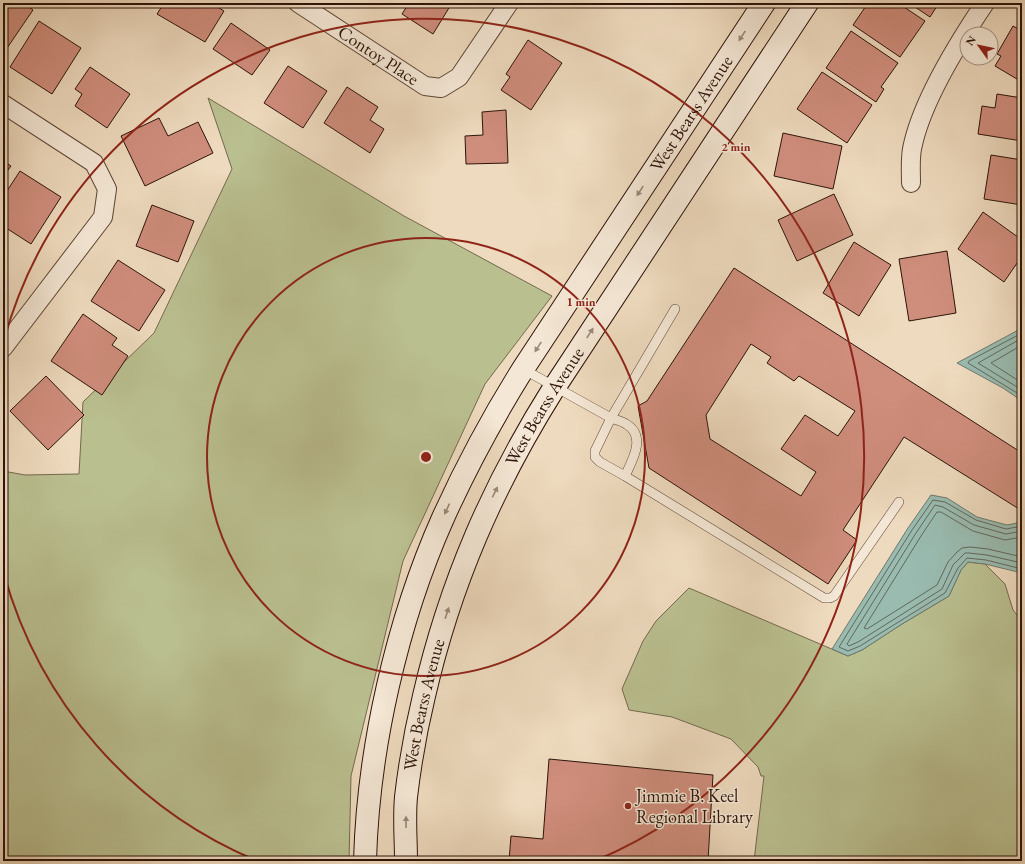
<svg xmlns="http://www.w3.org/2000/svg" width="1025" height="864" viewBox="0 0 1025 864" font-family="'EB Garamond',serif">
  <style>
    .green { fill: #babf90; stroke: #74694c }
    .water { fill: #99bbb0; stroke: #6e786d }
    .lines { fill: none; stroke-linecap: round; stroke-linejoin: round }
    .shore { stroke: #63675c; stroke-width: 1 }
    .building { fill: #cf8d7c; stroke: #2d1309; fill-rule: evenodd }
    .service-casing { stroke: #5d4536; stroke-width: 10 }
    .minor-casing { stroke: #5d4536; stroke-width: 20 }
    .secondary-casing { stroke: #2d1309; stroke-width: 24 }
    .service { stroke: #f4e7d5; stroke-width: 9 }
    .minor { stroke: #f4e7d5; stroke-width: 18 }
    .secondary { stroke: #f4e7d5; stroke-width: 22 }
    .oneway { fill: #9a8879 }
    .ring { fill: none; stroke: #8f2418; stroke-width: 2 }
    .poi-dot { fill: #8f2418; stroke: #f4e7d5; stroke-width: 1.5 }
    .labels { text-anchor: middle; stroke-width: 3; stroke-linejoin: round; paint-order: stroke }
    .street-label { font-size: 18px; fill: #2d1309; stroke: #f4e7d5 }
    .poi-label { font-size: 18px; fill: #2d1309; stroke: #f4e7d5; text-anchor: start }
    .centre { fill: #8f2418; stroke: #f4e7d5; stroke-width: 2 }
    .ring-label { font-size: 12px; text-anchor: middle; font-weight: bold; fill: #8f2418; stroke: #f4e7d5; stroke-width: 3; stroke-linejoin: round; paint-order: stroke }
  </style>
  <rect width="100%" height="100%" fill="#eedabe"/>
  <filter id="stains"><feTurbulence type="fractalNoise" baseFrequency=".005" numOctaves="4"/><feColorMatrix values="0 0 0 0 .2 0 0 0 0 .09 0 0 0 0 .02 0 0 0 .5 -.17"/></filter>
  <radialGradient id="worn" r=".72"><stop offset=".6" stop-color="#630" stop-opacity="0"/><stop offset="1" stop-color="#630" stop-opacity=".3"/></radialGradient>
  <path class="green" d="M208 98 404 216 552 296 485 384 403 561 351 776 349 861H3V471L25 475 79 474 83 402 154 333 232 169Z
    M968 562 985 564 1005 584 1013 610 1022 621V861H754L764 776H761L758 767 731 739 672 717 629 710 622 689 643 641 656 621 689 588 848 656 862 650 902 624 949 596 961 570Z"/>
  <path class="water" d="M1022 328V401L1003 388 957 363Z
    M931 495 947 498 977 517 1007 525 1022 522V573L985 564 968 562 961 570 949 596 902 624 862 650 848 656 832 649 908 528Z"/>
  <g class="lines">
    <path class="shore" d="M1022 333 969 361 968 363 1022 396
      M1022 338 978 363 1022 390
      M1022 345 991 363 1022 383
      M1022 526 1006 529 976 520 945 502 933 500 912 530 839 647 848 651 860 646 945 593 958 568 967 558 986 560 1022 569
      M1022 531 1006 534 974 525 943 507 935 505 916 533 847 644 849 646 858 642 942 589 953 565 965 553H969L987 555 1022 563
      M1022 537 1005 540 973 531 941 512H937L921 536 864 628 867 629 937 585 948 562 957 552 962 548 970 547 988 549 1022 557"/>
  </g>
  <path class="building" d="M3 3H23L33 10 3 54Z
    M164 3H211L224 11 205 42 157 14Z
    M409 3H416L422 7 424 3H452L433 34 402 14Z
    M868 3H898L925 21 900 57 853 25Z
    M909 3H939L930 17Z
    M39 21 81 48 52 94 10 67Z
    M231 23 270 50 252 75 213 49Z
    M1013 26 1022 31V82L995 66 1001 56 997 54Z
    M851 31 898 63 881 87 884 89 876 102 826 68Z
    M528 40 562 63 531 110 501 90 510 77 506 74Z
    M288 66 327 91 303 128 264 103Z
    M90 67 130 94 107 128 75 106 82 94 75 89Z
    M822 72 872 105 847 143 797 109Z
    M347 87 378 107 370 120 384 129 370 153 324 123Z
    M997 94 1022 98V141L978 134 982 106 995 108Z
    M506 110 508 163 466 164 465 136 483 135 482 112Z
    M159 118 168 136 198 122 213 153 145 186 121 136Z
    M783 133 842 146 833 189 774 176Z
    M991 155 1022 160V205L984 199Z
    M3 161 11 166 3 177Z
    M20 171 61 197 31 244 3 226V197Z
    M834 194 853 235 797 261 778 220Z
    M152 205 194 221 178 262 136 246Z
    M983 212 1022 240V256L1004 282 958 249Z
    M854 242 891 265 859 316 823 293Z
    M947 251 956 313 909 321 899 259Z
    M118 260 165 290 139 331 91 301Z
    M734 268 1022 453V504L1019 509 904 437 843 530 857 540 828 584 649 468 638 406 647 401ZM751 344 771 357 767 363 794 381 799 376 855 411 838 436 805 415 781 449 816 472 801 496 710 439 706 415Z
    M83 314 117 338 112 345 128 356 102 395 51 361Z
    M46 376 84 415 48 450 10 411Z
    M549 759 713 775 708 861H509L511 836 543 839Z"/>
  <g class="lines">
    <g class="service-casing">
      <path id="service" d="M523 369 611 418 595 451V457L600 462 625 476 824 598H830L834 596 899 502
        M625 476C632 461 647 436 626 424 622 421 616 420 611 418L675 309"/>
    </g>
    <g class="minor-casing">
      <g id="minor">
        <path id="s1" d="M298 3 425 86 441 88 459 77 509 3"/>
        <path d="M3 104 94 163 107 189 103 217 3 348"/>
        <path d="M911 183C911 172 910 160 912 149 921 102 958 43 985 3"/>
      </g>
    </g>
    <g class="secondary-casing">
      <g id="secondary">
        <path id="s2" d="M365 861C368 749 397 621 443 518 466 467 493 417 523 369L764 3"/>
        <path id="s3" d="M406 861C406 840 404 818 406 797 410 763 416 729 424 696 450 583 493 485 554 388L807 3"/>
      </g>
    </g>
    <use href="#service" class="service"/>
    <use href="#minor" class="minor"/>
    <use href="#secondary" class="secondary"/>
  </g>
  <defs><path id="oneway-solid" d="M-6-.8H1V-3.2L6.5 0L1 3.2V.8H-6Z"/></defs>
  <g class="oneway">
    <use href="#oneway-solid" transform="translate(742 36) rotate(123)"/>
    <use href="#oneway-solid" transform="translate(640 191) rotate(123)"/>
    <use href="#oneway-solid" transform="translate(590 333) rotate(-57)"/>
    <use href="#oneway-solid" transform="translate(538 347) rotate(123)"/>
    <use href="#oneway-solid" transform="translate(495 492) rotate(-64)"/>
    <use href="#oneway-solid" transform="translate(447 509) rotate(115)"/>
    <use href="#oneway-solid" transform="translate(447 613) rotate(-72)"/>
    <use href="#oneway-solid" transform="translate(406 822) rotate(-90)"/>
  </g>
  <g class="ring">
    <circle cx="426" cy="457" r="219"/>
    <path d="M255 860A438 438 0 0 1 4 574M4 340A438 438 0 1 1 597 860"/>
  </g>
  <circle class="poi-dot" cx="628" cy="806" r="4"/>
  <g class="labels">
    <g class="street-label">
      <text dy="6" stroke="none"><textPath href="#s1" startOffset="96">Contoy Place</textPath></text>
      <text dy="6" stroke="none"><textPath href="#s2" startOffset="829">West Bearss Avenue</textPath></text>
      <text dy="6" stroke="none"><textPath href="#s3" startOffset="482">West Bearss Avenue</textPath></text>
      <text dy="6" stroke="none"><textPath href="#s3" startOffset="158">West Bearss Avenue</textPath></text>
    </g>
    <g class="poi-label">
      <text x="636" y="802">Jimmie B. Keel<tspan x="636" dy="21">Regional Library</tspan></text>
    </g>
  </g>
  <circle cx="426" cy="457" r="6" class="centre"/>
  <g class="ring-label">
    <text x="736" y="151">2 min</text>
    <text x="581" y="306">1 min</text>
  </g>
  <rect width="1025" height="864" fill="none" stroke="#eedabe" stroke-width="16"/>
  <rect x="4" y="4" width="1017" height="856" fill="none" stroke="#2d1309" stroke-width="2"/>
  <rect x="8" y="8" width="1009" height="848" fill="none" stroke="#2d1309"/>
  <g transform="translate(979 46) rotate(303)"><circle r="19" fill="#f4e7d5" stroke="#a49283"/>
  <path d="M0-3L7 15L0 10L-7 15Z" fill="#8f2418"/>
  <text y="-6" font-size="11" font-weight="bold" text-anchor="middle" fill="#2d1309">N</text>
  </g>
  <rect width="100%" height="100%" filter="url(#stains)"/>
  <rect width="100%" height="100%" fill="url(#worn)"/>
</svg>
